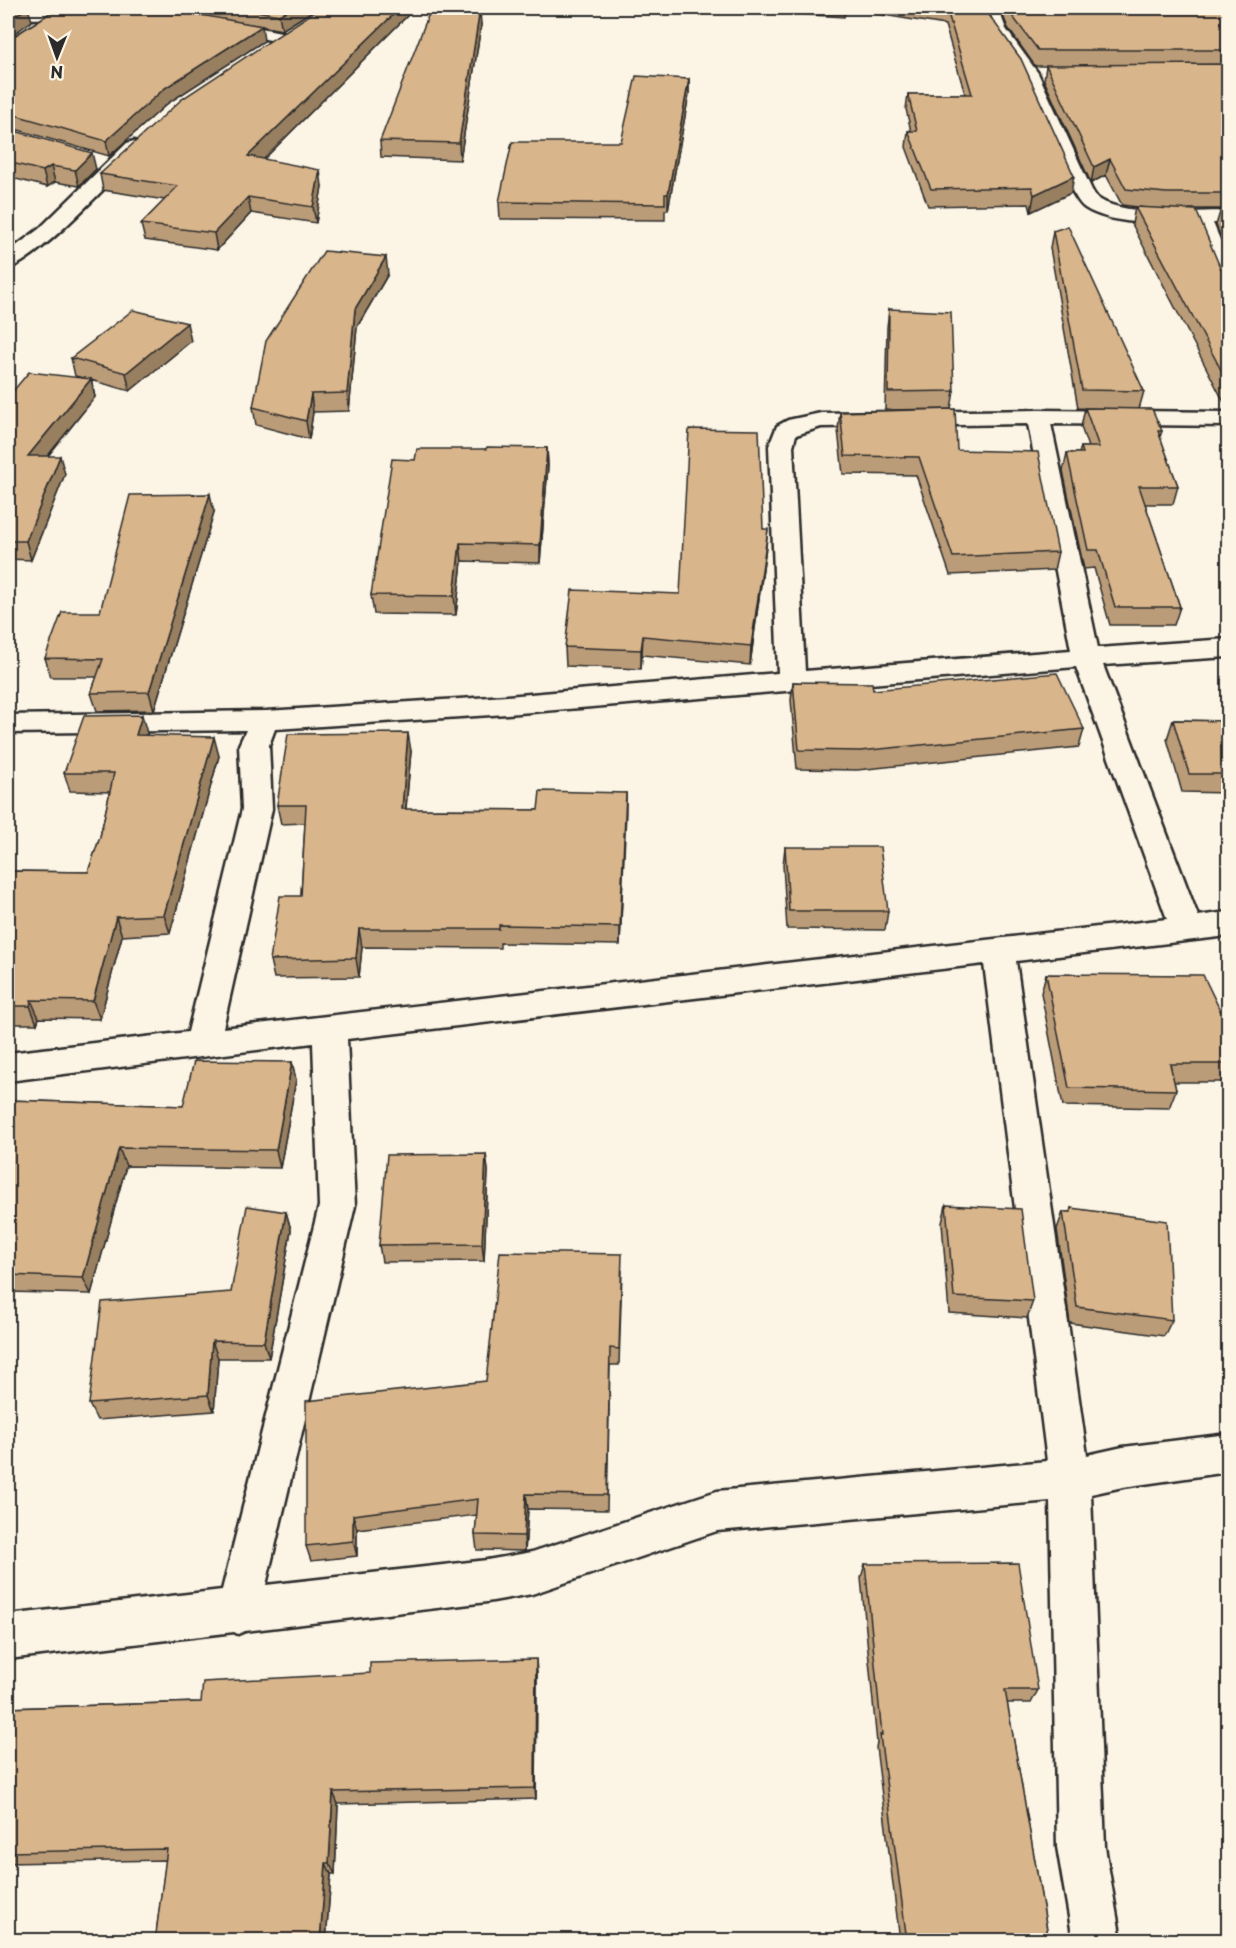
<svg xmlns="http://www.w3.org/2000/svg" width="1236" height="1948" viewBox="0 0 1236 1948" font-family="'Playpen Sans',sans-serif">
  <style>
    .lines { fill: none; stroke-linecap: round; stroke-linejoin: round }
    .minor-casing { stroke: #2b2b2b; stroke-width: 5 }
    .minor { fill: #fcf5e5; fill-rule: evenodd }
    .wall { fill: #bb9c78; stroke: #2b2b2b; stroke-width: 1.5 }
    .shaded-wall { fill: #987f61; stroke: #2b2b2b; stroke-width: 1.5 }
    .building { fill: #d9b58b; stroke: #2b2b2b; stroke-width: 1.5 }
  </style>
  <rect width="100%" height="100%" fill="#fcf5e5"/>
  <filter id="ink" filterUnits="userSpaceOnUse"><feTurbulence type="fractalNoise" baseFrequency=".0167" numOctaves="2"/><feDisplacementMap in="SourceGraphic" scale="12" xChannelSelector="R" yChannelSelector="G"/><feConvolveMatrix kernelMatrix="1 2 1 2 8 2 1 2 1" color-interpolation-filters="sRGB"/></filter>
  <g filter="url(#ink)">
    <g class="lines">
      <g class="minor-casing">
        <path id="minor" d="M8 8H92L100 13 92 18 18 19 8 16Z
          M982 8H998L1006 29 1038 73 1091 188C1093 192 1096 197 1099 199 1125 217 1197 211 1228 211V223H1213L1228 259V289L1220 288 1217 283 1193 224C1163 224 1111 225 1085 208 1079 204 1075 195 1071 189L1020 73 989 29Z
          M220 20 286 33 292 34 295 38 292 42 286 43 214 29 211 25 214 21Z
          M134 141 141 143 144 147 141 151C116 176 36 263 8 268V252L39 229 127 143Z
          M1038 410 1228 412V426L1051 424 1098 648 1228 639V657L1103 665 1198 916 1228 912V936L1016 961 1087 1455 1123 1447 1228 1434V1472L1123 1487 1091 1494 1105 1847 1121 1940H1073L1057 1847 1050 1501 717 1531 532 1594 487 1602 245 1631 238 1634 234 1632 8 1659V1615L222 1590 319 1206 313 1043 8 1081V1053L188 1032 242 809 239 745 246 730 8 733V715L266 711 507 696 778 673 769 446 777 426 788 420 821 413ZM1028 424 1071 650 805 671 793 446 796 435 821 427ZM1076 667 1167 919 223 1028 272 809 269 745 275 729 507 714ZM984 964 1047 1461 717 1491 532 1552 487 1560 266 1585 355 1206 347 1039Z"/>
      </g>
      <use href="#minor" class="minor"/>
    </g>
    <path class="wall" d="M47 8H317L282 30 222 19 264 41 168 103 109 156 8 127V39L11 38 58 8Z
      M783 8H987L1071 193 1031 212 1029 204 928 206 906 147 908 131H911L906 109 908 94H965L945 25 846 9 844 17 783 13Z
      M1000 8H1228V255L1216 225 1221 209H1189L1220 267 1224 273 1228 274V410L1132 224 1135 207 1146 208 1122 205 1106 175 1091 183 1044 80 1046 66H1035L1008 28Z
      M413 10 264 159 322 186 316 223 251 213 217 250 145 240 141 224 165 200 103 190 100 174Z
      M481 25 460 160 381 157 380 141Z
      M689 79V94L668 210H665V220L500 219 499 202 621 142Z
      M8 129 96 169 79 186 55 182 47 187 8 177Z
      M1053 231 1144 391 1139 409 1078 408 1050 248Z
      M388 274 357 327 349 411 313 412 309 439 256 425 253 407Z
      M889 309 954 391 951 409 885 410 887 327Z
      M191 341 130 391 91 380 95 397 48 456 65 474 31 560 8 559V397L88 379 75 376 71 358Z
      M1085 408 1162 431 1160 437 1178 486 1173 504H1145L1180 607 1174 625H1110L1094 568 1084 569 1063 471 1067 453H1079L1081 447H1088L1081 427Z
      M840 412 957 450 1058 552 1054 570 950 575 916 475 843 474 838 430Z
      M547 448 548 466 540 563 462 561 456 615 374 614 371 595 415 460 486 449Z
      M214 512 154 710 97 711 91 693 97 677H51L45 658 100 612Z
      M763 529 766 547 750 665 642 655 641 669 566 666 565 647 680 594Z
      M793 682 873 690 1084 729 1079 747 857 770 797 769 791 700Z
      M1173 720 1228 721V793L1182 792 1167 739Z
      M147 733V736L219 756 170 933 122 936 100 1019 39 1018 37 1024H8V871L88 872 100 837 110 792 70 791 64 773Z
      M411 751 406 809 538 810 626 793 620 945 500 943V948L362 947 359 977 274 978 270 960 301 896 305 823 281 824 277 805Z
      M785 847 888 911 885 930 787 929 783 865Z
      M1046 974 1223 1016 1228 1014V1082H1174L1176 1090 1169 1108 1063 1106 1041 993Z
      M292 1062 296 1080 280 1168 126 1166 91 1294 8 1292V1100L183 1106Z
      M486 1154 488 1171 484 1261 382 1262 379 1245Z
      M946 1205 1033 1301 1027 1318 949 1313 942 1223Z
      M1071 1208 1172 1320 1164 1336 1070 1323 1057 1229 1063 1212H1070Z
      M286 1212 291 1230 269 1358H218L214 1411 97 1420 89 1404 231 1292Z
      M622 1271 619 1365H610L607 1510 528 1509 525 1551 477 1550 475 1535 477 1515 357 1529V1556L311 1561 306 1546 486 1381Z
      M865 1564 1038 1690 1031 1703H1007L1049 1941H900L876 1747 877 1743 861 1578Z
      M537 1672 536 1799 338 1804 335 1874H331L326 1941H155L166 1860 8 1863V1708L201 1702Z"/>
    <path class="shaded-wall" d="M27 8H28L32 21 8 38V20Z
      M291 8H317L282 30 279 15Z
      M400 8H413V10L251 172 248 156Z
      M480 9 481 25 460 160 459 143Z
      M262 26 264 41 168 103 109 156 106 141 165 88Z
      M689 79V94L668 210V194Z
      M92 153 96 169 79 186 75 170Z
      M1110 159 1106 175 1091 183 1094 167Z
      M51 166 55 182 47 187 43 171Z
      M320 170 322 186 316 223 313 207Z
      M1074 176 1071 193 1031 212 1034 195Z
      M248 197 251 213 217 250 214 233Z
      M386 257 388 274 357 327 349 411 347 393 355 309Z
      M187 323 191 341 130 391 126 373Z
      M91 379 95 397 33 474 28 456Z
      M311 394 313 412 309 439 306 421Z
      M547 448 548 466 540 563V545Z
      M60 456 65 474 31 560 26 541Z
      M210 494 214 512 154 710 149 692Z
      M768 529 766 547 750 665 751 646Z
      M460 543 462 561 456 615 454 596Z
      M643 636 642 655 641 669V650Z
      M142 715 147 733 141 754 136 735Z
      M408 733 411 751 404 828 402 809Z
      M214 737 219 756 170 933 164 915Z
      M626 793V812L620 945V927Z
      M116 917 122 936 100 1019 93 1001Z
      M359 929 362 947 359 977 356 958Z
      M31 1000 39 1018 37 1024 30 1006Z
      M292 1062 296 1080 280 1168 276 1150Z
      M119 1148 126 1166 91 1294 83 1278Z
      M486 1154 488 1171 484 1261 482 1244Z
      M286 1212 291 1230 269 1358 264 1342Z
      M212 1341 218 1358 214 1411 208 1395Z
      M526 1494 528 1509 525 1551 524 1536Z
      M353 1515 357 1529V1556L353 1541Z
      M536 1659 537 1672 536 1799 535 1788Z
      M333 1792 338 1804 335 1874 329 1863Z
      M326 1863 331 1874 326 1941H320Z"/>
    <path class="building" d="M8 8H27L8 20Z
      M58 8H162L262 26 165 88 106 141 8 113V39L11 38Z
      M239 8H291L279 15Z
      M320 8H400L248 156 320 170 313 207 248 197 214 233 141 224 178 186 100 174 182 99Z
      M431 8H471L480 9 459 143 380 141Z
      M930 8H987L989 15 1021 59 1074 176 1034 195 1032 187 931 189 908 131H917L908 94H972L947 10Z
      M1008 8H1228V50H1038L1010 13Z
      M1228 64V193H1166L1126 189 1110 159 1094 167 1046 65Z
      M636 76 689 79 668 194H665V204L499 202 512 142H621Z
      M8 129 92 153 75 170 51 166 43 171 8 162Z
      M1135 207 1196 210 1220 267 1224 273 1228 274V383Z
      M1228 208V227L1221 209Z
      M1068 226 1144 391 1082 390 1053 231Z
      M324 251 386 257 355 309 347 393 311 394 306 421 253 407 266 341Z
      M889 309 951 312 954 391 888 392Z
      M133 310 187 323 126 373 71 358Z
      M29 372 91 379 28 456H60L26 541H8V397Z
      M1085 408 1152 409 1162 431H1158L1178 486H1139L1180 607H1115L1098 550H1088L1067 453H1083L1081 447H1099Z
      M955 409 957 450 1038 452 1058 552 953 557 919 457 845 456 840 412Z
      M689 429 759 430 763 529H768L751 646 643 636 641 650 565 647 572 590 680 594Z
      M487 447 547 448 540 545 460 543 454 596 371 595 392 459 415 460 417 449H486Z
      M210 494 149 692 91 693 103 659 45 658 62 612H100L130 495Z
      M1057 673 1084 729 860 751 799 750 793 682 872 683 873 690Z
      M142 715 136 735 214 737 164 915 116 917 93 1001 31 1000 30 1006H8V871L88 872 100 837 114 773H64L84 716Z
      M1173 720 1228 721V774H1189Z
      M408 733 402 809 538 810 540 791 626 793 620 927 499 925V929H359L356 958 270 960 280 896H301L306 805H277L288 734Z
      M785 847H880L888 911H789Z
      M1046 974 1203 975 1223 1016 1228 1014V1064H1170L1176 1090 1069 1088Z
      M194 1061 292 1062 276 1150 119 1148 83 1278 8 1275V1100L183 1106Z
      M486 1154 482 1244 379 1245 387 1155Z
      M946 1205 1021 1209 1033 1301 954 1297Z
      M247 1206 286 1212 264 1342 212 1341 208 1395 89 1404 102 1302 231 1292Z
      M1071 1208 1167 1221 1172 1320 1077 1307 1063 1212H1071Z
      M500 1252 622 1254 619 1349 610 1348 607 1495 526 1494 524 1536 475 1535 478 1499 353 1515V1541L306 1546V1401L486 1381Z
      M1018 1563 1038 1690H1005L1049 1941H907L880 1735H882L865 1564Z
      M536 1659 535 1788 333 1792 329 1863H326L320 1941H155L167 1849 8 1852V1708L201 1702 203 1682 370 1673V1663Z"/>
  </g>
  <rect width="1236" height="1948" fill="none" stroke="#fcf5e5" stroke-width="30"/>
  <rect x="15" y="15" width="1206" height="1918" fill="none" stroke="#2b2b2b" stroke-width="2" filter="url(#ink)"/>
  <g transform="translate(57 57) rotate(181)" stroke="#fcf5e5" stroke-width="4.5" paint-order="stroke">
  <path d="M0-4.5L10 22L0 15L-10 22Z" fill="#2b2b2b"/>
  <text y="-9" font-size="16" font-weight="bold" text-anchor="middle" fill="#2b2b2b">N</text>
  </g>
</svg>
